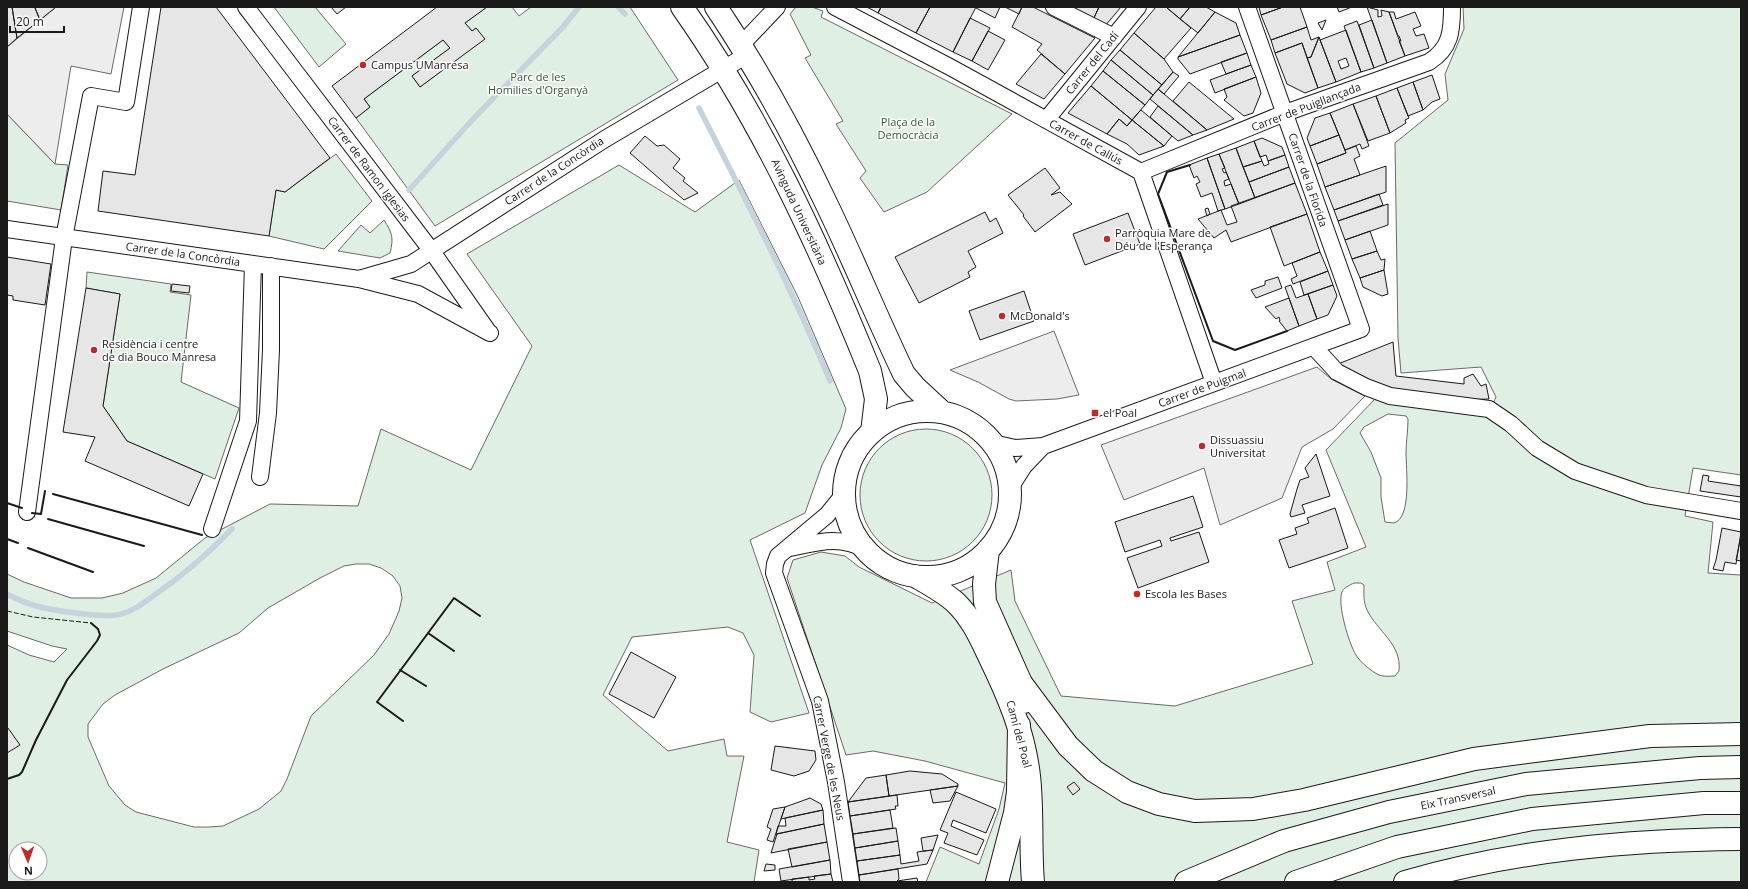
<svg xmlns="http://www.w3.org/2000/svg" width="1748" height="889" viewBox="0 0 1748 889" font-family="'Open Sans',sans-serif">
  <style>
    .green { fill: #e0efe3; stroke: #6a6a6a; fill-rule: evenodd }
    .parking { fill: #ededed; stroke: #6a6a6a }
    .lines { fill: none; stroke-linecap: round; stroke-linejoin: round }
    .stream { stroke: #c6d2dc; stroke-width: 5.5 }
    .building { fill: #e6e6e6; stroke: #1a1a1a; fill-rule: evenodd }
    .street-casing { stroke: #1a1a1a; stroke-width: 18 }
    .secondary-casing { stroke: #1a1a1a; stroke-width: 24 }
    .highway-casing { stroke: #1a1a1a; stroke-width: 24 }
    .street { stroke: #fff; stroke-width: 16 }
    .secondary { stroke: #fff; stroke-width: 22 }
    .highway { stroke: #fff; stroke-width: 22 }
    .fence { stroke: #1a1a1a; stroke-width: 1; stroke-dasharray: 5 2; stroke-linecap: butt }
    .wall { stroke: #1a1a1a; stroke-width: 2 }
    .poi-dot { fill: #c62828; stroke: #fff; stroke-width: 1.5 }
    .labels { text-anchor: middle; stroke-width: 3; stroke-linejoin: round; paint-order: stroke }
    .street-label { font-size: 11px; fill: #1a1a1a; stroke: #fff }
    .poi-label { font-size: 11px; fill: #1a1a1a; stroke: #fff; text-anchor: start }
    .park-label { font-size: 11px; fill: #2b5a34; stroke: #fff }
  </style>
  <rect width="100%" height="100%" fill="#fff"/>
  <path class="green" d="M274 7H315L346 44 319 67Z
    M487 7H512L519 16 531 7H630L678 80 435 226 356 118 370 107 364 99 443 40 450 48 412 76 420 87 484 39 476 28 472 31 465 23Z
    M796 7H812L823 11 821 17 1012 114 927 192 884 212 860 178 866 171 836 124 843 121 805 58 811 55 790 14Z
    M1463 7H1741V475L1693 468 1685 516 1713 522 1708 573 1741 575V882H926L940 847 979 864 999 809 1005 783 925 761 873 751 846 755 787 578 793 560 821 552 845 556 859 567 932 603 1011 570 1015 601 1061 696 1175 706 1313 664 1292 601 1335 590 1327 562 1366 547 1326 450 1375 399 1488 414 1496 397 1481 367 1401 373 1398 338 1395 143 1448 100 1445 74 1464 29ZM1388 414 1406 416 1408 419C1408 431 1406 442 1406 453 1406 468 1412 518 1394 523L1385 522 1381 497V478L1371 452 1360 433 1364 427ZM1354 583H1361L1364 585C1364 594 1363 601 1367 610 1377 631 1402 644 1399 671L1395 676C1390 676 1384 677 1379 675 1371 671 1361 663 1356 655 1349 644 1337 604 1342 592 1343 588 1350 585 1354 583Z
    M7 114 55 164 68 165 61 210 7 201Z
    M336 154 372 201 324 249 269 236 276 190 285 192Z
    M619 165 695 212 739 180 798 297 846 409 841 428 822 465 805 513 750 540 809 713 771 722 750 712 754 655 743 633 728 627 632 637 603 695 668 751 724 739 727 756H744L727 842 759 850 754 882H7V645L29 655 54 662 67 649 52 646 7 631V574L24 582 71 598H102L123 593 156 578 205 538 270 504 358 506 381 429 471 470 532 346 467 254ZM356 564H369L381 568 393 576 400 586 402 598 399 611 389 634 374 655 311 716 287 779 281 791 259 809 223 826 209 827H194L136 812 125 805 109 786 88 737V724L103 704 115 695 163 669 239 633 268 608 320 578 344 566ZM16 849H40V873H16Z
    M384 220C392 233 394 237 390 253L380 258 338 251 361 225 370 233Z
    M87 272 171 284 170 292 191 295 181 382 239 408 215 479 127 441 103 406 120 294 86 288Z
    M860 495a66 66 0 1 1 132 0a66 66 0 1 1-132 0Z"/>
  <path class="parking" d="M56 7H124L111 74 71 66 55 164 7 114V47Z
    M1054 331 1079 395 1057 399 1016 401 1009 399 978 382 950 370Z
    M1317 367 1331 379 1365 396 1333 429 1302 447 1282 498 1220 525 1204 468 1124 500 1101 445Z"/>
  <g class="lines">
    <path class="stream" d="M618 7 625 14
      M699 108C745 198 791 287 830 381
      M409 190 474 118 563 27 579 7
      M7 594C27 605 45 609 68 612 83 614 100 617 116 615 131 613 142 604 153 596 184 575 206 555 232 529"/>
  </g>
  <path class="building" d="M7 7H12L17 38 7 47Z
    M12 7H38L35 8 40 20 17 38Z
    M38 7H56L40 20 35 8Z
    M161 7H216L330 158 285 192 276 190 269 236 98 211 103 171 135 175Z
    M331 7H346L337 14Z
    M437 7H487L465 23 472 31 476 28 485 39 420 87 412 76 450 48 443 40 364 99 370 107 356 118 332 86Z
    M867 7H881L878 13Z
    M881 7H930L916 33 878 13Z
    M930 7H976L953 52 916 33Z
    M976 7H1000L995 18 976 8Z
    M1005 7H1022L1019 14Z
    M1022 7H1033L1095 38 1065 74 1037 50 1042 44 1012 27Z
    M1075 7H1099L1093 20 1074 10Z
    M1099 7H1121L1105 26 1093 20Z
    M1156 7H1166L1191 28 1164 59 1134 33Z
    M1166 7H1190L1180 19Z
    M1190 7H1206L1215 12 1198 33 1180 19Z
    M1259 7H1283L1261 15Z
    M1283 7H1300L1307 27 1271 40 1261 15Z
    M1337 7H1352L1339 12Z
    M1367 7 1378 10V17L1382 16 1381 10 1389 12 1405 56 1387 63Z
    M1215 12 1236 23 1240 35 1178 57Z
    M1389 12H1394L1396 19 1415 12 1421 26 1413 29 1416 36 1424 34 1429 48 1405 56 1399 41H1401L1399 36H1398Z
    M970 18 990 28 972 61 953 52Z
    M1326 20 1322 30 1318 23Z
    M1372 20 1387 63 1374 68 1359 25Z
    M1357 21 1374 68 1361 72 1344 26Z
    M1307 27 1311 40 1319 37 1311 57 1307 58 1302 43 1275 53 1271 40Z
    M1346 30 1361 72 1336 82 1320 40ZM1346 58 1349 66 1341 69 1338 61Z
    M988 31 1005 40 988 70 972 61Z
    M1134 33 1164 59 1173 72 1162 85 1120 50Z
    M1240 35 1247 53 1190 74 1178 59V57Z
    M1319 37 1336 82 1318 88 1307 58 1311 57Z
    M1302 43 1318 88 1305 93 1287 84 1275 53Z
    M1120 50 1162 85 1153 95 1111 60Z
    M1247 53 1251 65 1226 74 1221 62Z
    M1041 54 1065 74 1044 99 1016 84Z
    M1111 60 1153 95 1145 105 1103 71Z
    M1251 65 1256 77 1215 93 1210 80Z
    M1103 71 1145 105 1132 120 1091 86Z
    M1173 72 1179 76 1164 94 1158 89Z
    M1432 75 1440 99 1432 102 1423 110 1413 82Z
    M1256 77 1261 93 1253 113 1244 116 1224 100 1227 97 1224 89Z
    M1189 82 1234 119 1207 130 1173 101Z
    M1413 82 1423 110 1408 116 1397 88Z
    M1091 86 1132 120 1127 126 1119 119 1107 134 1068 113Z
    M1397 88 1409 118 1405 120 1406 123 1390 133 1376 96Z
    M1158 89 1164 94 1207 130 1193 135 1150 99Z
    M1376 96 1390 133 1368 141 1353 104Z
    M1353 104 1369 146 1362 149 1360 144 1345 150 1330 113Z
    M1158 106 1193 135 1178 141 1172 136 1150 117Z
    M1141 110 1172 136 1164 146 1132 120Z
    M1330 113 1339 135 1310 146 1307 138 1315 118Z
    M1119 119 1127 126 1132 120 1164 146 1139 155 1127 144 1107 134Z
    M1339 135 1346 153 1317 164 1310 146Z
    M645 136 657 146 664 145 680 159 673 168 685 178 683 181 698 193 684 200 630 153Z
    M1262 138 1282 147 1285 155 1268 161 1266 155 1260 157 1254 141Z
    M1254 141 1262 161 1243 167 1236 148Z
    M1356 146 1360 156 1354 159 1360 175 1325 187 1317 164 1346 153 1345 150Z
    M1236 148 1255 198 1239 204 1219 154Z
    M1219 154 1225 168 1222 169 1224 173 1226 172 1229 179 1224 181 1225 186 1231 184 1239 204 1225 209 1207 158Z
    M1285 155 1289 167 1249 182 1243 167 1262 161 1264 166 1269 164 1268 161Z
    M1207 158 1225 209 1218 211 1212 193 1201 197 1196 184 1200 182 1197 176 1194 178 1189 165Z
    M1386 166V192L1334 210 1325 187Z
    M1289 167 1295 183 1255 198 1249 182Z
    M1045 168 1060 188 1051 195 1060 192 1072 204 1035 232 1023 216 1024 215 1008 195Z
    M1295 183 1307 214 1231 242 1226 230 1214 238 1198 219 1221 210 1227 225 1237 222 1231 206Z
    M1379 194 1383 205 1338 221 1334 210Z
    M1388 204V225L1345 240 1338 221Z
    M1208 208 1210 214 1207 216 1205 209Z
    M985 212 990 222 996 218 1003 233 968 251 976 267 968 272 970 277 919 303 895 257Z
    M1128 213 1140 244 1085 265 1073 234Z
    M1307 214 1320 252 1284 266 1270 227Z
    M1370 231 1377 251 1352 259 1345 240Z
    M1377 251 1381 260 1385 259 1384 270 1360 278 1352 259Z
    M1320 252 1328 271 1293 284 1291 279 1297 276 1292 263Z
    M7 257 51 264 45 305 13 300V296L7 295Z
    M1384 270 1388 294 1382 296 1363 287 1360 278Z
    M1328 271 1333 285 1304 295 1300 282Z
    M1278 277 1282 288 1256 298 1251 290 1265 285V281Z
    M172 284 190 286 189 293 171 291Z
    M1291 285 1296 298 1308 294 1317 319 1299 326 1285 287Z
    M1333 285 1337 296 1328 315 1317 319 1308 294Z
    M86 288 120 294 103 406 127 441 203 474 189 506 85 461 95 437 63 432Z
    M1024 291 1034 321 980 340 969 311Z
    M1289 298 1299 326 1287 331 1279 321H1280L1279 317 1276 319 1265 307Z
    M1393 342 1396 376 1464 384V378L1473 374 1481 386 1486 384 1489 399 1456 400 1368 385 1338 364Z
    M1316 454 1330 496 1302 505 1305 513 1291 517 1290 514 1297 489 1300 480 1309 477 1305 468Z
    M1703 475 1709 476 1708 481 1741 486V497L1700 491Z
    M1193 496 1203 527 1170 538 1171 541 1199 532 1209 562 1138 588 1127 558 1162 546 1160 540 1125 552 1115 522Z
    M1335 508 1348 548 1289 568 1279 540 1297 534 1295 528 1309 523 1307 518Z
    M1722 528 1741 532 1736 564 1725 562 1723 571 1713 569 1716 560Z
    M1741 536V561L1736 560Z
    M631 652 676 677 654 718 609 694Z
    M8 728 20 745 7 753V729Z
    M775 746 815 751 816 760 809 771 794 776 771 770Z
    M910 771 942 774 958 784V786L889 796 886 775Z
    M886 775 889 796 848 802 866 778Z
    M1074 782 1080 789 1073 795 1067 787Z
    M958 786 950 801 933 803 930 790Z
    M956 792 996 809 986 833 953 820 951 826 984 840 977 855 944 843 948 833 940 830Z
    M897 795 898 806H895L896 809 850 816 848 802Z
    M810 798 821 804 823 810 781 819 785 807Z
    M785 807 773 842 767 840 771 829 767 827 773 809Z
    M823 810 824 824 776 834 778 826H786L785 818Z
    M890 810 893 828 853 834 850 816Z
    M824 824 827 842 771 853 777 834Z
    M896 828 898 841 855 848 853 834Z
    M938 835 933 850 923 851 921 838Z
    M898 841 900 855 857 861 855 848Z
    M827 842 830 860 792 867 788 849Z
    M933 850 927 864 859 875 857 861 900 855 901 864 919 861 917 852Z
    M830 860 831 874 781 881 779 869Z
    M766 864 775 865V870L764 871Z
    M898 869 899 879 897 881 917 878 918 882H860L859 875Z
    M831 874 833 882H792V879L809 877V880L815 879 814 876Z"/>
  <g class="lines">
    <g class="street-casing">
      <path id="street" d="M246 7 431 250 487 330
        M835 7 950 67 1141 172 1214 383
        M1054 7 1114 37
        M741 45 777 7
        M1046 120 1138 7
        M1141 172 1285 113 1429 62C1451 48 1452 31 1452 7
        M7 229 359 279 418 294 490 333
        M359 279 411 264 605 139 747 55
        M1314 347 1337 372 1366 387 1390 396 1489 409 1511 424 1537 448 1575 471 1646 495 1741 511
        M993 443 1015 448 1043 446 1361 329 1247 7
        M260 477 268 413 271 350V266
        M1010 488 1024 466 1043 446
        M844 494 827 515 778 556 775 564 774 573 820 701 836 782 851 882
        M27 512 64 238 91 96 126 102 141 7
        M212 529 248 421 253 264
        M790 548C819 542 839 535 867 550"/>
    </g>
    <g class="secondary-casing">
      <path id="secondary" d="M682 7C761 119 819 245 870 371L876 399 872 432
        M716 7C758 70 795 137 827 205 854 261 877 318 904 374L915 387 942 412
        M844 494a83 83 0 1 1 166 0a83 83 0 1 1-166 0Z
        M988 550 984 584 985 602 1021 683 1024 702
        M915 576C929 584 944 592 955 602 971 617 980 637 989 656 1008 695 1024 732 1029 776 1033 811 1030 847 1033 882"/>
    </g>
    <g class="highway-casing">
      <path id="highway" d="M1021 683 1068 746 1094 771 1127 792 1159 804 1195 811 1253 809 1304 800 1474 759 1650 736 1741 734
        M997 882 1015 813 1018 792 1019 725
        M1186 882 1284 841 1389 812 1526 784 1700 768 1741 767
        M1296 882 1397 847 1532 819 1704 803H1741
        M1405 882C1515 850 1627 840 1741 839"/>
    </g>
    <use href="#street" class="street"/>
    <use href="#secondary" class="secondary"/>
    <use href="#highway" class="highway"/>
    <path class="fence" d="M7 611 33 617 91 623"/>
    <path class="wall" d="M1190 165 1167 172 1158 194 1213 341 1235 350 1287 331
      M53 494 202 535
      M7 503 22 508
      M32 513 41 514 45 491
      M48 519 144 546
      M7 539 18 543
      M28 548 93 572
      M428 633 454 651
      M400 670 426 686
      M403 721 377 702 454 598 480 616
      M7 779 19 775 22 772 36 740 67 680 97 641 100 635 98 629 91 623"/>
  </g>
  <g class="poi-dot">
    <circle cx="363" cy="65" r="4"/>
    <circle cx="1107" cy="239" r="4"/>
    <circle cx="1002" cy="316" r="4"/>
    <circle cx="94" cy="350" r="4"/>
    <rect x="1091" y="409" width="8" height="8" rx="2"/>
    <circle cx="1202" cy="446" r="4"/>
    <circle cx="1137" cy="594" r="4"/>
  </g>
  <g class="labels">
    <g class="street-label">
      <text transform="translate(1092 63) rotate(-51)" y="4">Carrer del Cadí</text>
      <text transform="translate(1306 107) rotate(-21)" y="4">Carrer de Puigllançada</text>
      <text transform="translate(1086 142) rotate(29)" y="4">Carrer de Callús</text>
      <text transform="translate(369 169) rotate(53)" y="4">Carrer de Ramon Iglesias</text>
      <text transform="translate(554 171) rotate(-33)" y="4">Carrer de la Concòrdia</text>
      <text transform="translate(1308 180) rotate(71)" y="4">Carrer de la Florida</text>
      <text transform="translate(799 212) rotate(65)" y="4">Avinguda Universitària</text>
      <text transform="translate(183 254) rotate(8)" y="4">Carrer de la Concòrdia</text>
      <text transform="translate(1202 388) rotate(-20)" y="4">Carrer de Puigmal</text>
      <text transform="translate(1019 734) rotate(75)" y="4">Camí del Poal</text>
      <text transform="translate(829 758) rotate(79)" y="4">Carrer Verge de les Neus</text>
      <text transform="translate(1458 798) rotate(-12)" y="4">Eix Transversal</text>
    </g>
    <g class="poi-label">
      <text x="371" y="69">Campus UManresa</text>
      <text x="1115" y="237">Parròquia Mare de<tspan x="1115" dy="13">Déu de l'Esperança</tspan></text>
      <text x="1010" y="320">McDonald's</text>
      <text x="102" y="348">Residència i centre<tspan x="102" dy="13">de dia Bouco Manresa</tspan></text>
      <text x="1103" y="417">el Poal</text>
      <text x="1210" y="444">Dissuassiu<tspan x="1210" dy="13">Universitat</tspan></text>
      <text x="1145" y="598">Escola les Bases</text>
    </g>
    <g class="park-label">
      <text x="538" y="81">Parc de les<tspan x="538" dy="13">Homilies d'Organyà</tspan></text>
      <text x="908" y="126">Plaça de la<tspan x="908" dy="13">Democràcia</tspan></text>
    </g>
  </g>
  <rect width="1748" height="889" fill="none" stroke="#1a1a1a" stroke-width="16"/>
  <g transform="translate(28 861) rotate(178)"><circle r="19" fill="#ffffff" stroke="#a3a3a3"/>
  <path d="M0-3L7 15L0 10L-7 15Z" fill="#c62828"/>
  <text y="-6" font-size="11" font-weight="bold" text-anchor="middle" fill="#1a1a1a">N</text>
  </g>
  <path d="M10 26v6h54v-6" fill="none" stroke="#1a1a1a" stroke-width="2"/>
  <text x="16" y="26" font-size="12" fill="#1a1a1a" stroke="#ffffff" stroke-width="3" paint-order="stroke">20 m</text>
</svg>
